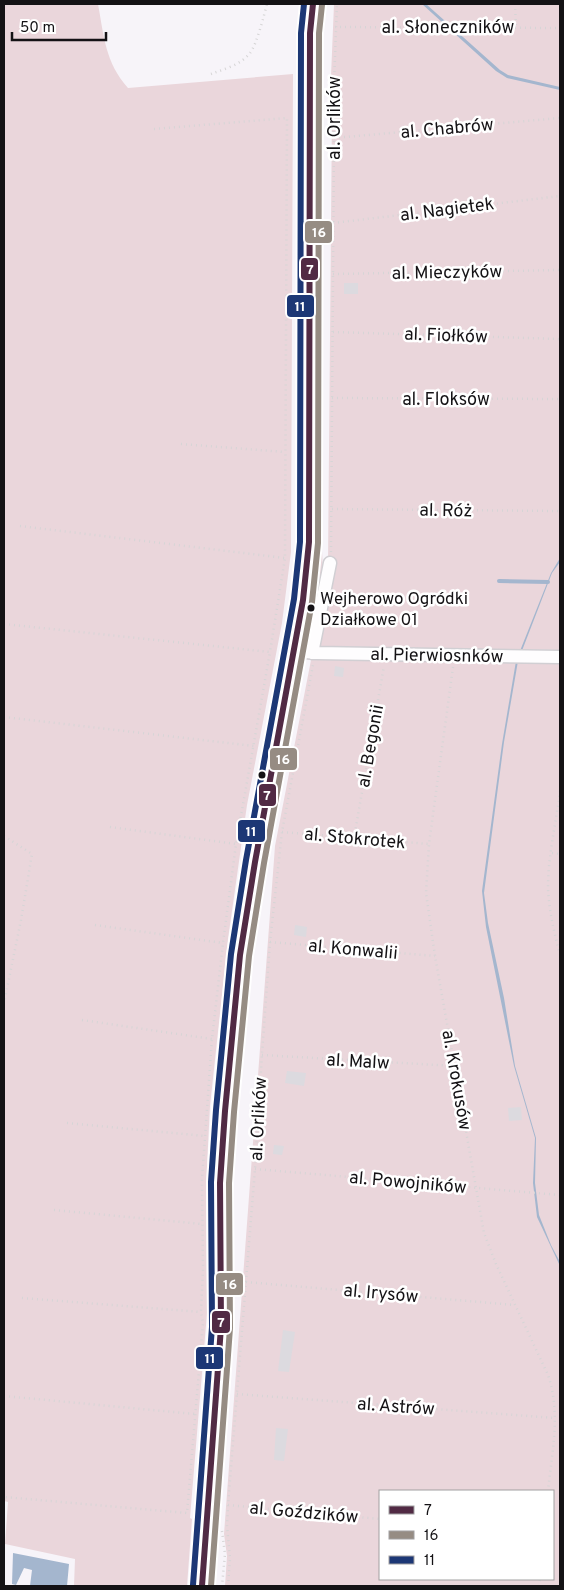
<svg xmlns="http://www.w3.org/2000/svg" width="564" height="1590" viewBox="0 0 564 1590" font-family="Overpass,sans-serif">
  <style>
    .green { fill: #ead6db; fill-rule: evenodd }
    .water { fill: #a4b6ce }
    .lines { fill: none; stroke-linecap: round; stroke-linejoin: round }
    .stream { stroke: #a4b6ce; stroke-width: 4 }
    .building { fill: #dcdadf }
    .street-casing { stroke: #d1cfd3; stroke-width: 15 }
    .secondary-casing { stroke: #d1cfd3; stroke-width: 20 }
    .path { stroke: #d6d5d6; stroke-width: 2.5; stroke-dasharray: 1 4; stroke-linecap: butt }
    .street { stroke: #fefdfe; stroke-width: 12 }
    .secondary { stroke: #fefdfe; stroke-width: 18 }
    .bus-1-casing { stroke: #fff; stroke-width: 10 }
    .bus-2-casing { stroke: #fff; stroke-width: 10 }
    .bus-3-casing { stroke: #fff; stroke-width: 10 }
    .bus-1 { stroke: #512a44; stroke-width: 6 }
    .bus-2 { stroke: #968c83; stroke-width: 6 }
    .bus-3 { stroke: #1c3775; stroke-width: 6 }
    .bus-dot { fill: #141215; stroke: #fff; stroke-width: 2 }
    .labels { text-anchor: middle; stroke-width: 5; stroke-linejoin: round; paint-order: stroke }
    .bus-label { font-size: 17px; fill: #141215; stroke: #fff; text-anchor: start }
    .street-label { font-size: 18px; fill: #141215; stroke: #fff }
    .line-badge { stroke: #fff; stroke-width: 2 }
    .badge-label { font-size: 14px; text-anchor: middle; font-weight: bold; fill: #fff }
  </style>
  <rect width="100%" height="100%" fill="#f7f4f9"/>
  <path class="green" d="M4 4H98C104 36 105 62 128 88L293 74 291 552 282 623 247 805 228 939 210 1106 206 1186 207 1313 190 1518 192 1519 187 1586H74L75 1559 5 1544 8 1502 4 1501Z
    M334 4H560V650L318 647 328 563 332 111H335L331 76Z
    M318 34H320L321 90V529L323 572 320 581H318L315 564Z
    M316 658 560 661V1586H225L227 1556 224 1534 275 846 311 660H316ZM380 1491H553V1579H380Z
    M294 684 299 685 252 954 235 1145 233 1194 234 1324 223 1468 215 1543 212 1530 227 1176 247 957Z
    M196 1519 199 1520 195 1586H191Z"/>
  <path class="water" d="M422 4H426L500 70 508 75 560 87V90L507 78 496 71Z
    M560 558V562L552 573 518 661 504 742 484 893 488 923 504 998 515 1066 536 1138 535 1183 539 1215 551 1245 560 1262V1266L537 1217 533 1183 535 1138 514 1066 486 927 482 891 502 744 516 661 551 573Z
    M13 1553 69 1564 67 1586H30L32 1570 24 1568 16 1585 12 1584Z"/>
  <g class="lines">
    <path class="stream" d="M499 581 548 582"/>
  </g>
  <path class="building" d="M344 283H358V294H344Z
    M335 666 344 668 343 677 334 676Z
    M295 925 307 927 306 937 294 935Z
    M287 1071 306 1073 304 1086 285 1083Z
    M521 1107 522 1120 509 1121 508 1108Z
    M274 1145 284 1146 282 1155 273 1154Z
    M283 1330 295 1332 289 1372 278 1371Z
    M276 1428 288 1429 284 1461 274 1460Z"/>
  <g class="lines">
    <g class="street-casing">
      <path id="street" d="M294 651 317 653 560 657
        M312 653 330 563"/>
    </g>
    <g class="secondary-casing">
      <path id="secondary" d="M202 1586 221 1327 220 1183 225 1111 240 955 255 862 303 600 309 542 310 33 313 4"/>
    </g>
    <path class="path" d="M515 4 516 27
      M335 27 560 28
      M211 74C224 69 241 65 250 53 257 44 264 15 267 4
      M154 129 287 118 285 558 270 652
      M334 138 560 118
      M333 223 560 196
      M333 274 560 270
      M333 332 560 339
      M332 398 560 399
      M181 444 285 452
      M332 509 560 511
      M20 526 285 558
      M331 552 334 138 333 110 337 4
      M4 624 270 652 236 844 223 943 212 1039 202 1179 203 1270 201 1312 203 1323 187 1513 4 1497
      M453 667 429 844 426 893 435 956 484 1233 496 1264 548 1375C561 1413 552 1452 548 1491
      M4 717 254 746
      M560 791C556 823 548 856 548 888 549 910 554 933 560 954
      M110 827 236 844
      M282 832 429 844
      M4 836 32 854 21 920 4 1003
      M354 838 384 666
      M552 853 560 854
      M95 925 223 943
      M270 942 435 956
      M82 1020 212 1039
      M262 1055 455 1066
      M67 1123 205 1136
      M255 1169 560 1195
      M54 1210 202 1224
      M246 1282 515 1305
      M22 1298 201 1312
      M237 1394 555 1418
      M4 1396 195 1414
      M228 1505 380 1519
      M222 1531 225 1554 222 1586
      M228 1586 230 1558 227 1526 228 1505 255 1169 262 1054 270 942 282 832 313 665
      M539 1586 540 1579"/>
    <use href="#street" class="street"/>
    <use href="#secondary" class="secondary"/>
    <g class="bus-1-casing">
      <path id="bus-1" d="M202 1586 221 1327 220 1183 225 1111 240 955 255 862 303 600 309 542 310 33 313 4"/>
    </g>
    <g class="bus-2-casing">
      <path id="bus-2" d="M211 1586 230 1328 229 1183 234 1112 249 956 264 863 312 602 318 543 319 33 322 5"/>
    </g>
    <g class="bus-3-casing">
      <path id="bus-3" d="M193 1585 212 1327 211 1182 216 1110 231 954 246 860 294 599 300 542 301 33 304 4"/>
    </g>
    <use href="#bus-1" class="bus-1"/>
    <use href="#bus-2" class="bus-2"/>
    <use href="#bus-3" class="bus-3"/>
  </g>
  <g class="bus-dot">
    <circle cx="311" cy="608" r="4.5"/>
    <circle cx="262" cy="775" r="4.5"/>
  </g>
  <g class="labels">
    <g class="bus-label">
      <text x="320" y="604">Wejherowo Ogródki<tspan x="320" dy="21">Działkowe 01</tspan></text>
    </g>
    <g class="street-label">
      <text x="448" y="33">al. Słoneczników</text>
      <text transform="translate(334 118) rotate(-90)" y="6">al. Orlików</text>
      <text transform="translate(447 128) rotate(-5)" y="6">al. Chabrów</text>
      <text transform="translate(447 209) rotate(-7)" y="6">al. Nagietek</text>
      <text transform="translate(447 272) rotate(-1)" y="6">al. Mieczyków</text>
      <text transform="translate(446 335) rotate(2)" y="6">al. Fiołków</text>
      <text x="446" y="405">al. Floksów</text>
      <text transform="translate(446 510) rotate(1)" y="6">al. Róż</text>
      <text transform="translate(437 655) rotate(1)" y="6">al. Pierwiosnków</text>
      <text transform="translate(370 746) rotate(-80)" y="6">al. Begonii</text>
      <text transform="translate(355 838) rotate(5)" y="6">al. Stokrotek</text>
      <text transform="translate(353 949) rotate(5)" y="6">al. Konwalii</text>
      <text transform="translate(358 1061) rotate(3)" y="6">al. Malw</text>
      <text transform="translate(457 1080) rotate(80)" y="6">al. Krokusów</text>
      <text transform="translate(258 1119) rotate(-87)" y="6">al. Orlików</text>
      <text transform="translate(408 1182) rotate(5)" y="6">al. Powojników</text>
      <text transform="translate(381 1293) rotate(5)" y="6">al. Irysów</text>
      <text transform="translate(396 1406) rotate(4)" y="6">al. Astrów</text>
      <text transform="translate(304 1512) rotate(5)" y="6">al. Goździków</text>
    </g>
  </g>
  <g class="line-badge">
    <rect x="304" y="220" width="29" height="24" rx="5" fill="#968c83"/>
    <rect x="300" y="257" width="19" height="24" rx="5" fill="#512a44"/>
    <rect x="286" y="294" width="29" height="24" rx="5" fill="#1c3775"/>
    <rect x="269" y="747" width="29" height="24" rx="5" fill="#968c83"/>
    <rect x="258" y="783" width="19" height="24" rx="5" fill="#512a44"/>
    <rect x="237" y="819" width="29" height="24" rx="5" fill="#1c3775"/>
    <rect x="215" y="1272" width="29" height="24" rx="5" fill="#968c83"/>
    <rect x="211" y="1310" width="20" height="24" rx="5" fill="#512a44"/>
    <rect x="195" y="1346" width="29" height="24" rx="5" fill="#1c3775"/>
  </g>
  <g class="badge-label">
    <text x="319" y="237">16</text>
    <text x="310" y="274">7</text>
    <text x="300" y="311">11</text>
    <text x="283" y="764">16</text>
    <text x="267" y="800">7</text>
    <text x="251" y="836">11</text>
    <text x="230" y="1289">16</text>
    <text x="221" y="1327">7</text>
    <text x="210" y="1363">11</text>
  </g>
  <rect width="564" height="1590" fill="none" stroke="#141215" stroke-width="10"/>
  <rect x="379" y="1490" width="175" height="90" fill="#ffffff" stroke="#a1a0a1"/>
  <rect x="389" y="1506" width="25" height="8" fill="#512a44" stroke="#a1a0a1"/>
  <text x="424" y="1515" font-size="15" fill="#141215">7</text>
  <rect x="389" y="1531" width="25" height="8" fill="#968c83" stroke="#a1a0a1"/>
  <text x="424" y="1540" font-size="15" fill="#141215">16</text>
  <rect x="389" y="1556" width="25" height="8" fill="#1c3775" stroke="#a1a0a1"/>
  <text x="424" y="1565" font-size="15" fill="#141215">11</text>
  <path d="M12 32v8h94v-8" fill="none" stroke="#141215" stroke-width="2.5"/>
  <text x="20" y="32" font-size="15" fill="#141215" stroke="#ffffff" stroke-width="4" paint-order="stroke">50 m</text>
</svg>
